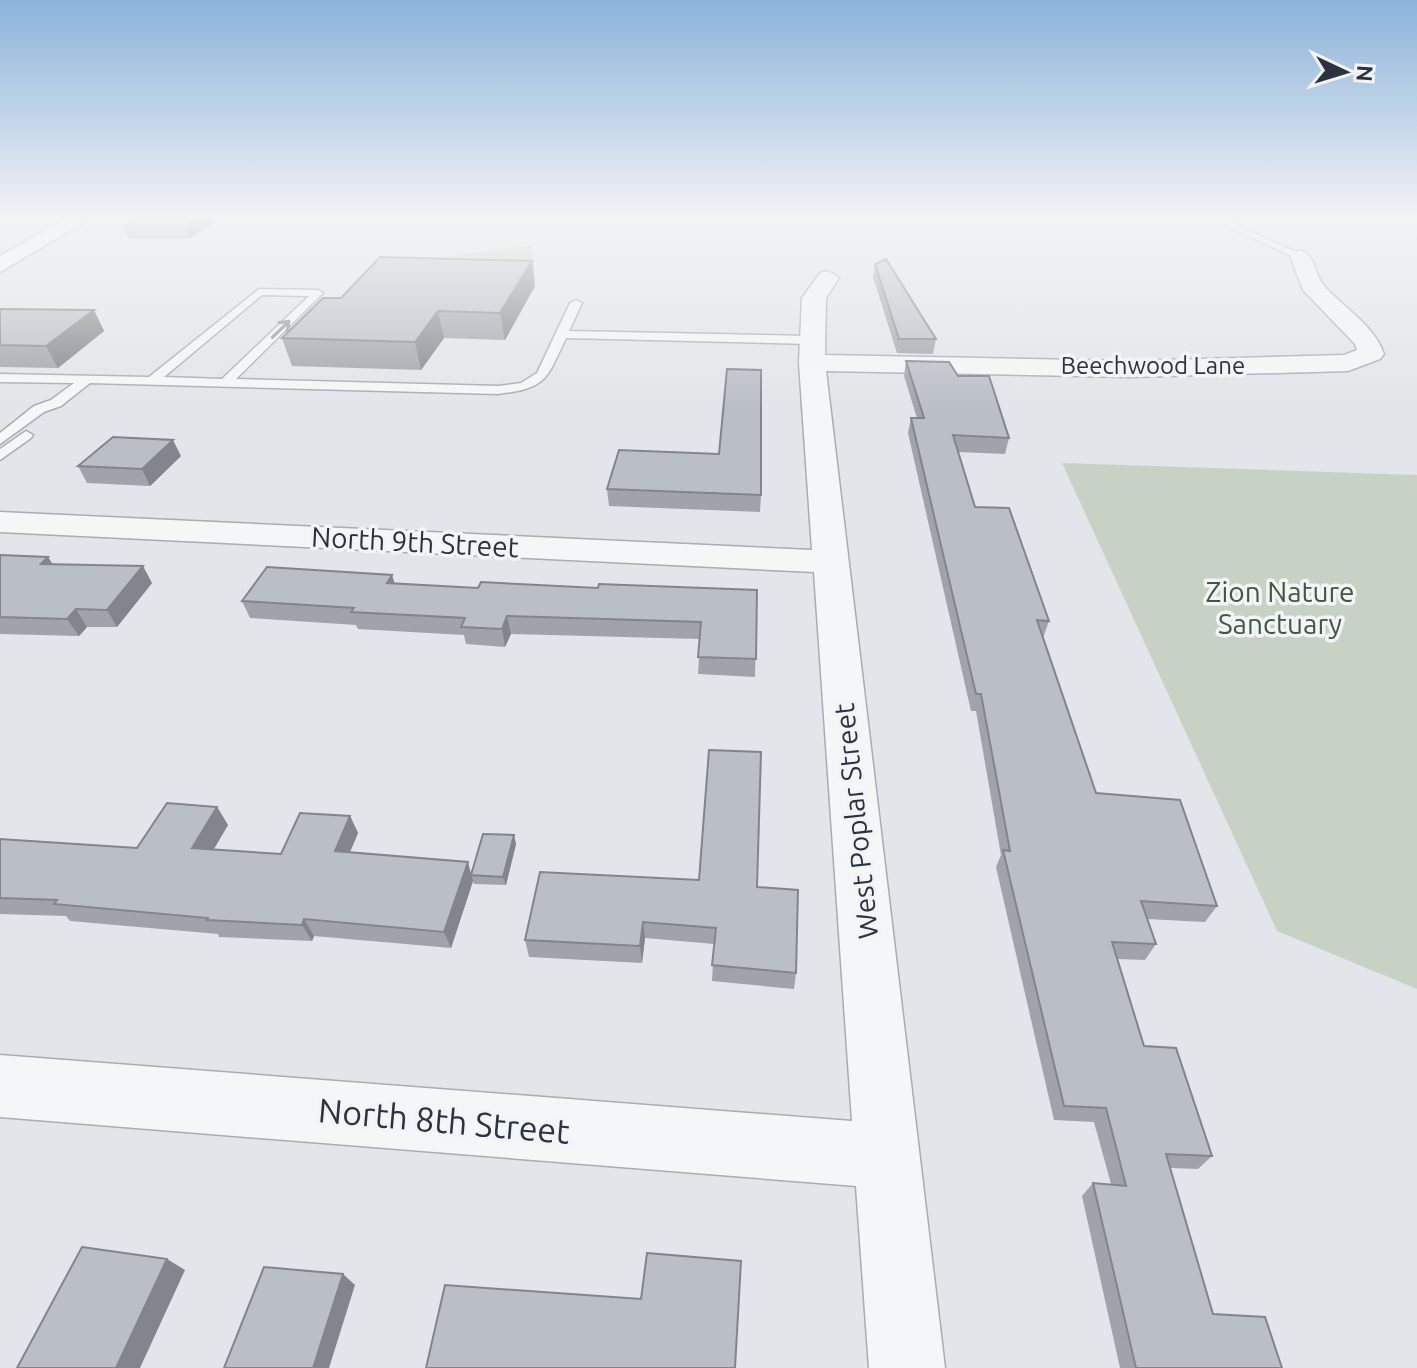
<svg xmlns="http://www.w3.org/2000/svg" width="1417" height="1368" viewBox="0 0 1417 1368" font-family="Ubuntu,sans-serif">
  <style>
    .green { fill: #c8d2c4 }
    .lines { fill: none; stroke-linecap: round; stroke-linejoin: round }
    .lane-casing { stroke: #a8acb3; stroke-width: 3 }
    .street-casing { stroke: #a8acb3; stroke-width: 3 }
    .secondary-casing { stroke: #a8acb3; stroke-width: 3 }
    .lane { fill: #f5f6f8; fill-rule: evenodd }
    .street { fill: #f5f6f8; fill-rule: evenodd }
    .secondary { fill: #fff; fill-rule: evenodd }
    .wall { fill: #a0a3aa }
    .shaded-wall { fill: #82858b }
    .building { fill: #babec6; stroke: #82858b; stroke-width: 2 }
    .oneway { stroke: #90949c }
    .labels { text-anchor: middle; stroke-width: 7; stroke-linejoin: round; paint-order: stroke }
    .far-street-label { font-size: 24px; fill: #2c3340; stroke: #f2f4f7 }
    .street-label { font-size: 28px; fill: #2c3340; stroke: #f2f4f7 }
    .park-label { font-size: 28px; fill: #405a3b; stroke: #f2f4f7 }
    .near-street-label { font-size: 34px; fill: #2c3340; stroke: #f2f4f7 }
  </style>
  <rect width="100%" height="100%" fill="#e2e5e9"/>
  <path class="green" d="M532 245 535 280 428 277 445 257Z
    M1062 463 1417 475V989L1277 931Z"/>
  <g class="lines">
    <g class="lane-casing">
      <path id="lane" d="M1209 218H1220L1305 256 1296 258Z
        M259 289 318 290 323 293 236 379 498 386 521 383 537 373 570 303 576 300 582 303 569 331 810 336 816 340 810 344 566 338C546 380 547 388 498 394L90 383 61 406 44 412 0 444V433L34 406 51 400 74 383 0 382V374L149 377ZM262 295 309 296 222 379 164 377Z
        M26 431 33 435 31 438 0 460V449Z"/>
    </g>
    <g class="street-casing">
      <path id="street" d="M1300 250C1316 254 1314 274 1324 286 1344 308 1374 325 1384 354L1380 359 1348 371 1130 377 826 371 945 1368H869L856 1186 0 1117V1055L852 1121 814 572 0 532V512L812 550 799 363 802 298 820 273 828 271 839 278 826 298 825 355 1130 361 1344 355 1357 350 1355 344 1303 290 1290 256Z"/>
    </g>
    <g class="secondary-casing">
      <path id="secondary" d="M67 218H91L0 272V256Z"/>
    </g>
    <use href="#lane" class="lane"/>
    <use href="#street" class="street"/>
    <use href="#secondary" class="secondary"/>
  </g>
  <path class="wall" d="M137 218H220L189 239H129L123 226Z
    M875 264 936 339 933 354 897 353 873 277Z
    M535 286 505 340 444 338 421 370 292 366 282 338 341 298Z
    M0 309 94 310 104 331 58 368 0 367Z
    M906 361 958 376 1009 438 1005 454 958 452 975 507 1049 621 1043 638 1096 793 1217 906 1205 922 1147 919 1156 944 1145 960 1118 959 1144 1046 1212 1156 1198 1169 1170 1168 1213 1314 1282 1368H1120L1082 1196 1093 1183 1111 1184 1094 1122 1054 1120 996 867 1001 855 976 711H971L908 433 911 418H917L904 376Z
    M181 456 150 486 87 483 78 466Z
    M607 489 761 495 760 512 609 506Z
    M0 555 48 557 52 564 152 583 117 627H87L79 636 0 634Z
    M392 575 394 583 478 588H598L757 590 755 677 698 674 700 639 511 634 505 647 466 644 464 635 358 629 356 625 250 618 242 601Z
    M217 807 228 825 213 850 281 854 350 816 358 833 350 852 472 873 516 844 506 885 474 884 473 881 451 948 314 936 312 941 219 937 218 934 70 921 66 916 0 914V839L137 848Z
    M757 887 796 973 794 989 712 981 714 944 645 938 642 963 529 957 525 940Z"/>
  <path class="shaded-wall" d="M198 218H220L189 239 184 227Z
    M532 261 535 286 505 340 500 313Z
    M94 310 104 331 58 368 46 346Z
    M438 311 444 338 421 370 415 342Z
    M173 440 181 456 150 486 142 469Z
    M48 557 59 574 41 564Z
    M143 566 152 583 117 627 107 610Z
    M392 575 397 592 387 583Z
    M76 609 87 627 79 636 67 619Z
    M507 616 511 634 505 647 502 629Z
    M217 807 228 825 204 866 192 848Z
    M350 816 358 833 343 868 335 851Z
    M514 835 516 844 506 885 503 877Z
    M468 862 473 881 451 948 444 932Z
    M304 919 314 936 312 941 302 925Z
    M643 922 645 938 642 963 640 946Z
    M167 1259 185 1270 140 1368H116Z
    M343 1274 355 1285 329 1368H313Z"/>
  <path class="building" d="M137 218H198L184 227 123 226Z
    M380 257 532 261 500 313 438 311 415 342 282 338 323 298H341Z
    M886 259 936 339H899L875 264Z
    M0 309 94 310 46 346 0 345Z
    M906 361 949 362 958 376H989L1009 438 953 435 975 507 1009 508 1049 621 1037 620 1096 793 1180 800 1217 906 1141 901 1156 944 1112 942 1144 1046 1176 1048 1212 1156 1166 1154 1213 1314 1265 1317 1282 1368H1136L1093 1183 1126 1186 1106 1108 1064 1106 1003 850 1010 851 981 694H976L911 418H924Z
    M727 369 761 370V495L607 489 619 450 719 454Z
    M113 437 173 440 142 469 78 466Z
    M0 555 48 557 41 564 143 566 107 610 76 609 67 619 0 617Z
    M267 567 392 575 387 583 478 588 481 582 598 588 599 584 757 590 756 659 698 657 701 622 507 616 502 629 461 627 465 618 351 612 354 608 242 601Z
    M709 750 761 752 757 887 798 890 796 973 712 965 716 928 643 922 640 946 525 940 540 872 699 880Z
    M167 803 217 807 192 848 281 854 300 813 350 816 335 851 468 862 444 932 304 919 302 925 207 920 208 918 54 904 57 900 0 898V839L137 848Z
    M483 834 514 835 503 877 471 875Z
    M82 1247 167 1259 116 1368H17Z
    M647 1253 741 1261 735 1368H426L445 1285 641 1299Z
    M264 1267 343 1274 313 1368H224Z"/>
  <defs><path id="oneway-shaft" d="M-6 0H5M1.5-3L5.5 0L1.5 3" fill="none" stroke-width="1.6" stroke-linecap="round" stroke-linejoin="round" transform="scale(2)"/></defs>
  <use class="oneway" href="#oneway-shaft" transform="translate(281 329) rotate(-44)"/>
  <linearGradient id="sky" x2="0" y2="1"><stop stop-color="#8bb3da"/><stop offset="0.53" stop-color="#f2f3f5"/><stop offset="1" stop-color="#f2f3f5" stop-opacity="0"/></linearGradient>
  <rect width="1417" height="409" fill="url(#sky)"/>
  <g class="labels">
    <g class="far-street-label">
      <text x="1153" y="374">Beechwood Lane</text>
    </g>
    <g class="street-label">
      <text transform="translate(415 542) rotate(3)" y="10">North 9th Street</text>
      <text transform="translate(856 821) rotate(-96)" y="10">West Poplar Street</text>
    </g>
    <g class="park-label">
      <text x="1280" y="602">Zion Nature<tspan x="1280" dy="32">Sanctuary</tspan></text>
    </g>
    <g class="near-street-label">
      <text transform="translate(444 1121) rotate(5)" y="12">North 8th Street</text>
    </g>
  </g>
  <g transform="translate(1345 72) rotate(94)" stroke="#f2f4f7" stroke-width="6" paint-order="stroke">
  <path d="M0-6L14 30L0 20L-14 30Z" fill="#2c3340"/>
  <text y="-12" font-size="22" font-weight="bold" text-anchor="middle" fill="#2c3340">N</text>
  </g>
</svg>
